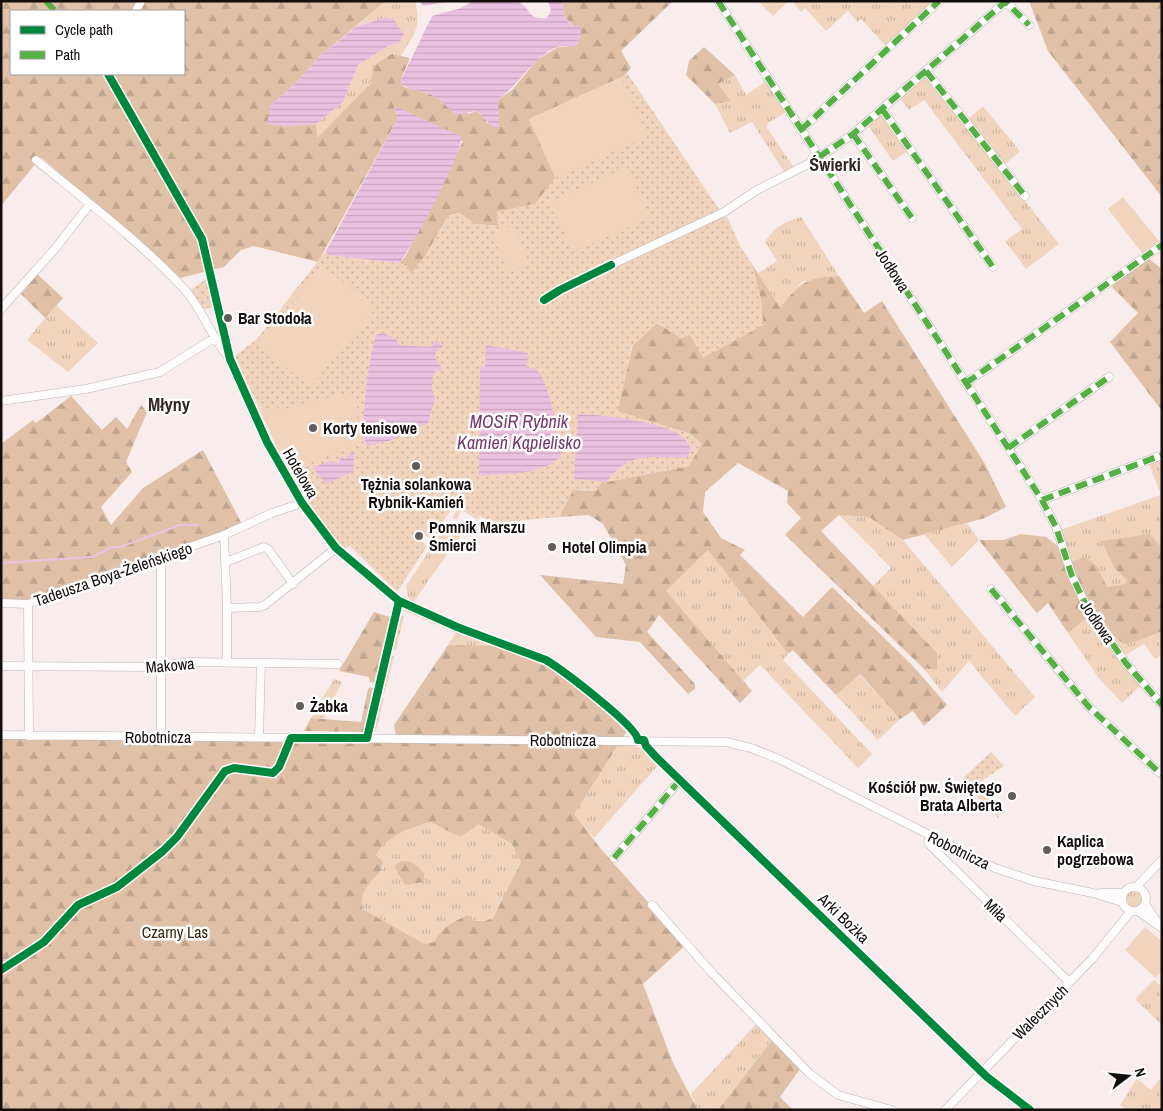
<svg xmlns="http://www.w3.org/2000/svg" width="1163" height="1111" viewBox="0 0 1163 1111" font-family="'Archivo Narrow',sans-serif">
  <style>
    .grass { fill: url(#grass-tufts) }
    .forest { fill: url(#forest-firs); fill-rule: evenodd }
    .park { fill: url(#park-dots) }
    .pitch { fill: #f0d4bd }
    .water { fill: url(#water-rules) }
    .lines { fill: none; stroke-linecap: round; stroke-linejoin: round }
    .stream { stroke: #eac1e0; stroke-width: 2 }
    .minor-casing { stroke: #beb4b4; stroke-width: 9 }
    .minor { stroke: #fefcfc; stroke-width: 8 }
    .quiet { stroke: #55b044; stroke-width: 6; stroke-dasharray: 12 6; stroke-linecap: butt }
    .cycleway-casing { stroke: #fff; stroke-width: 11 }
    .cycleway { stroke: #00873e; stroke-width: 8 }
    .poi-dot { fill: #645b5b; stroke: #fff; stroke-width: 2 }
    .labels { text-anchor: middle; stroke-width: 5; stroke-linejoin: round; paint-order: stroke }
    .street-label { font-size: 16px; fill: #140d0d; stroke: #fff }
    .poi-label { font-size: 16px; font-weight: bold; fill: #140d0d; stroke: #fff; text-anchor: start }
    .park-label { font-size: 16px; fill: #3a2611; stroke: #fff }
    .neighbourhood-label { font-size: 18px; font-weight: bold; fill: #352626; stroke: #fff }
    .water-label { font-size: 18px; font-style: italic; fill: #75376e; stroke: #fff }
  </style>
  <defs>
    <pattern id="grass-tufts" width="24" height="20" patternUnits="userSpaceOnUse" patternTransform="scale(1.25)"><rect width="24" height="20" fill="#f0d4bd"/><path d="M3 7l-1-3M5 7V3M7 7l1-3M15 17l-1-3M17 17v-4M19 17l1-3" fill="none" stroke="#cdb5a1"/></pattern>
    <pattern id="forest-firs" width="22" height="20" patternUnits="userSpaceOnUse" patternTransform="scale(1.25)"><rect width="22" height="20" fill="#e0c1a7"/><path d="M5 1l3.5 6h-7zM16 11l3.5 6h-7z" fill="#bfa58f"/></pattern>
    <pattern id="park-dots" width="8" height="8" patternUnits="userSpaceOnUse" patternTransform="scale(1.25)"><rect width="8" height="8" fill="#f0d4bd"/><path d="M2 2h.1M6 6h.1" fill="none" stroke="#cdb5a1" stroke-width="1.8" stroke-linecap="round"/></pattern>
    <pattern id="water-rules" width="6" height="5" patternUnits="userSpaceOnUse" patternTransform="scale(1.25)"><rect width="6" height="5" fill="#eac1e0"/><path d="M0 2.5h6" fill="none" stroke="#c8a5bf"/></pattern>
  </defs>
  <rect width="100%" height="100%" fill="#f8ecec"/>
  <path class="grass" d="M386 1H415C422 29 414 33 401 56L392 54 371 83 316 139V124L343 102 358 65 390 45 398 44 372 21 357 26Z
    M758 1H788L773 16Z
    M792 1H933L887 47 861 19 857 22 848 11 826 31 805 8 801 12Z
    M735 75 746 95 767 80 786 112 768 123 767 128 795 169 785 173 752 122 730 133 715 104 731 101 718 84Z
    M925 75 1059 244 1026 269 1005 241 1022 229 924 100 909 110 900 98Z
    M983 106 1020 151 1003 166 967 120Z
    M881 112 908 151 893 161 867 124Z
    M801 217 839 276 802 282 780 309 758 273 777 261 765 242C775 227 784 222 801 217Z
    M56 305 98 343 68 372 27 340Z
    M1162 457V548L1150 534 1115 569 1127 580 1125 584 1107 587 1085 557 1071 562 1060 530 1161 495 1148 462Z
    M458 507 480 517 479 520 461 510 457 519H454L453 517Z
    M839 515 870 517 903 540 1035 697 1015 716 969 661 942 692 923 668 936 670 937 653 873 586 891 568Z
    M967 523 979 540 952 567 924 534Z
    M448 532 460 536 412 604 409 600 406 586 438 537Z
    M708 550 788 654 783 660 872 754 858 768 760 665 743 681 666 591Z
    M1088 603 1162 631V655L1155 659 1144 644 1124 656Z
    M405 607 509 649 448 645 456 633 405 611Z
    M400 616H404L396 650 391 647Z
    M1089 616 1140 686 1122 703 1098 677 1068 633Z
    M394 656 385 692 381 687 389 657Z
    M859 674 900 719 878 740 836 695Z
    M334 679 342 682 324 718H311Z
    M380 698H384L376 731 373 726Z
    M619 744C639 745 646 749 659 764L594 838 573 814Z
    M480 821 512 844 521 862 493 918 485 921H473L467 915C452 922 442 927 434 942L425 944 362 909C360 890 370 879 383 867L376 854C386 836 412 827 431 822L460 837Z
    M1126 899a8 8 0 1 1 16 0a8 8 0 1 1-16 0Z
    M1154 980 1162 987V1025L1135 999Z
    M758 1022 773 1039 718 1110H698L691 1094Z
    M1162 1076V1110H1126L1120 1105 1137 1079 1151 1090Z"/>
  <path class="forest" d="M1 1H386L320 56 298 81 271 105 283 126 316 124 317 138 371 83 373 66 392 54 410 58 402 76 404 87 430 94 469 114 476 111 483 116 488 124 498 100 513 89 537 60 558 47 576 46 581 35 564 16 562 1H673L621 51 631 68 624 76 529 119 556 178 535 204 497 212 499 226 475 224 459 213 448 216 426 255 411 274 407 266 399 263 405 257 463 141 394 107 398 118 318 262 254 246 241 250 224 267 180 278 41 157 1 206ZM11 11H184V74H11Z
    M1029 1H1162V197L1048 51Z
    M704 47 735 75 718 84 731 101 715 104 686 75 689 61Z
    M1148 258 1162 269V411L1110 342 1138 313 1110 285Z
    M752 264 780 308C802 282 803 278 839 276L864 313 882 301 985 464 1006 507 985 518 903 540 869 517 839 515 821 531 937 653V670L923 668 785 535 801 518 787 503 788 491 738 463 705 492 703 512 721 538 745 550 740 555 803 617 832 587 913 666 947 705 924 726 913 711 900 719 860 674 836 695 793 650 788 654 708 550 666 591 752 691 740 703 659 615 647 632 695 684V689L688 694 640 642 596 637 540 575 623 584 626 565 603 524 589 515 559 517 573 490 595 491 601 483 689 466 691 434 617 412 633 344 657 323 681 338 762 304Z
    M36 273 63 298 45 318 21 294Z
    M71 396 102 430 116 417 127 429 141 405 147 412 126 462 132 472 101 507 111 525 143 488 203 450 242 524 222 533 28 600H1V444L33 420 36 423Z
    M1021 534 1046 537 1060 548 1066 573 1089 616 1068 633 1048 603 1037 613 1035 611 979 540H1004Z
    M1150 534 1162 548V631L1137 641 1124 644C1098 625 1079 593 1071 562L1085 557 1095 564 1107 587 1125 584 1127 580 1115 569 1102 541Z
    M374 612 390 617 374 683 370 682 369 677 339 671Z
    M448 645C468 646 491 644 510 650 556 662 593 699 627 731L574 814 601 849 686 945 643 984 673 1063 698 1110H1V738L396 736 394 725ZM431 822 460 837 479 824 512 844 521 862 493 918 485 921H473L468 915C452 922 442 927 434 942L425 944 362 909C359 882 382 878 383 862L376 855C386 836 412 827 431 822Z
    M371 687 374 689 364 732 304 731 311 718 361 722 368 689Z
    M403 861C414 862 418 866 424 873V882L405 885 395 868 396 864Z
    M773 1039 800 1069 780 1097 793 1110H718Z"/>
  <path class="park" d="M627 73 719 209 728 219 740 246 752 264 762 304 763 325 703 358 690 335 681 338 658 323 632 346 618 411 691 434 702 444 689 466 601 483 596 491 573 490 559 517 503 522 502 526 454 505 432 539 417 530 414 537 427 546 397 592 350 546 342 549 311 511 288 471 235 356 257 339 326 251 328 255 399 263 407 266 411 273 426 255 448 216 459 213 475 224 499 226 497 212 535 204 555 178 529 119 624 76Z
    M206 279 209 280 215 307 202 309 191 290Z
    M991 752 1004 766 980 782 992 799 999 816 998 818 961 780Z"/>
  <path class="pitch" d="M621 78 648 136 556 178 529 119Z
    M627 167 650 217 573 252 550 202Z
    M1123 197 1159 241 1142 253 1108 209Z
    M513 225 529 264 509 272 492 234Z
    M323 266 375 309 310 387 258 344Z
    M346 393 356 396 357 400 358 444 288 471 260 411 276 405 279 410Z
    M1145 927 1162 942V971L1156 978 1125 950Z"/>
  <path class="water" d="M420 1H450L423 6Z
    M473 1C484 1 508 0 518 2 532 8 526 20 547 18L551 10 548 1H562L564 16 571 25 580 26 581 35 576 46C570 47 562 45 557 47 534 57 519 84 498 100L499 125 497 129C488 125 485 116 476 111L456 115C448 108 440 99 430 94 420 90 408 91 400 82L432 16 461 8Z
    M385 18H393L404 35 398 44 390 45 358 65 343 102 316 124 283 126 267 124 271 105 298 81 320 56 357 26Z
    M394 106 461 136C465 150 411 250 399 263L328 255 326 251 398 118Z
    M383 333 397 340 398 345 431 347 436 340 443 346 436 351 435 358 441 367V372L437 369C431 377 430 391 435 398L428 423 392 440 367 446C358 431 370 353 376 335Z
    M486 345 528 353 527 368 536 369 541 375C551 397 554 415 559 438 560 442 563 444 562 449 560 475 499 474 479 476L480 367H485Z
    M578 414C601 415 681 422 689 445 691 450 689 455 685 458 653 457 627 451 607 482L574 479Z
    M354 451 353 472 326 484 313 468 330 461 339 463 341 456 345 459Z"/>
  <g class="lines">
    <path class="stream" d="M1 563 92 557 112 547H120L180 525H198"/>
    <g class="minor-casing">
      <path id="minor" d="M718 1 1042 500 1056 527 1072 576 1086 605 1125 662 1162 705
        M136 11 141 1
        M926 71 1025 196
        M108 74 202 239 230 359 267 442 302 503 336 548 399 601 457 627 546 660C561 669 637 726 638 740
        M882 109 993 267
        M801 130 939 1
        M853 134 912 218
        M36 160C86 201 140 241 185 290 202 309 211 336 228 357
        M611 265 724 212 757 190 814 161 853 134 1004 3H1007L1029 25
        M1 309 54 250 90 204
        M966 383 1162 245
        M1 401 86 389 160 372 214 338
        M1008 448 1109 377
        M1042 500 1162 455
        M224 535 272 513 302 503
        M161 557V737
        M226 562 264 547 268 549 293 584
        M991 589 1089 707 1162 775
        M1 603 28 604 224 535 227 608 259 607 265 605 336 548
        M28 604 29 736
        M227 608V663
        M1 666 149 667 191 662 338 664
        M1 735 726 742 751 748 781 760 995 868 1034 881 1093 893 1122 902
        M259 737 261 663
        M644 740 650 750 987 1077 1030 1110
        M930 837 928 842 930 845 1069 982
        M614 858 680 780
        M1122 899a12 12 0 1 1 24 0a12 12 0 1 1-24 0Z
        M1136 887 1162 860
        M1100 893H1123
        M1145 904 1158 923
        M652 905 713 974 810 1074 838 1095 892 1110
        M1138 911 1162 928
        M945 1110 1092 959 1131 911"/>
    </g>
    <use href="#minor" class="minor"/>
    <path class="quiet" d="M46 1 55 11
      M718 1 1042 500 1056 527 1072 576 1086 605 1125 662 1162 705
      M926 71 1025 196
      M882 109 993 267
      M801 130 939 1
      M853 134 912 218
      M819 157 853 134 1004 3H1007L1029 25
      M966 383 1162 245
      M1008 448 1109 377
      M1042 500 1162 455
      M991 589 1089 707 1162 775
      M614 858 680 780"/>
    <g class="cycleway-casing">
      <path id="cycleway" d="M108 74 202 239 230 359 267 442 302 503 336 548 399 601 457 627 546 660C561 669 637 726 638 740H644L646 746 656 757 987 1077 1030 1110
        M544 300 560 290 611 265
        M1 970 44 942 78 905 117 887 163 851 177 837 225 771 234 768 273 773 279 767 291 738H367L399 601"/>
    </g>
    <use href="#cycleway" class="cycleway"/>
  </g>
  <g class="poi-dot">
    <circle cx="228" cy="318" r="5"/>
    <circle cx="313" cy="428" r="5"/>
    <circle cx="416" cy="466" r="5"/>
    <circle cx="419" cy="536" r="5"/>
    <circle cx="552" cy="547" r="5"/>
    <circle cx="300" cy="706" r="5"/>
    <circle cx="1012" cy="796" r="5"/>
    <circle cx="1047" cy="850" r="5"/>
  </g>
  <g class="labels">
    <g class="street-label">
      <text transform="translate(893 270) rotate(57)" y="6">Jodłowa</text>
      <text transform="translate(301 473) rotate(60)" y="6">Hotelowa</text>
      <text transform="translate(113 574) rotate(-19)" y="6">Tadeusza Boya-Żeleńskiego</text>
      <text transform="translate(1098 622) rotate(56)" y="6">Jodłowa</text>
      <text transform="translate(170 665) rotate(-5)" y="6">Makowa</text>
      <text x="158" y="743">Robotnicza</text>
      <text x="563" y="746">Robotnicza</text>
      <text transform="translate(959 850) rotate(26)" y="6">Robotnicza</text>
      <text transform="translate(996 910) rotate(44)" y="6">Miła</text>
      <text transform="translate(844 918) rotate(44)" y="6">Arki Bożka</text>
      <text transform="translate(1040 1012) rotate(-45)" y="6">Walecznych</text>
    </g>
    <g class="poi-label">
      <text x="238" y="324">Bar Stodoła</text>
      <text x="323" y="434">Korty tenisowe</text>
      <text x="416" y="490" text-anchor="middle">Tężnia solankowa<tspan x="416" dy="18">Rybnik-Kamień</tspan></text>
      <text x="429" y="533">Pomnik Marszu<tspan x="429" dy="18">Śmierci</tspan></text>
      <text x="562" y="553">Hotel Olimpia</text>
      <text x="310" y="712">Żabka</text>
      <text x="1002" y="793" text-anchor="end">Kościół pw. Świętego<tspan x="1002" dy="18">Brata Alberta</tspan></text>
      <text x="1057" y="847">Kaplica<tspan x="1057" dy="18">pogrzebowa</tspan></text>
    </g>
    <g class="park-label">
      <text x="175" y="938">Czarny Las</text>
    </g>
    <g class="neighbourhood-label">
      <text x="835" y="171">Świerki</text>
      <text x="169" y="411">Młyny</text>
    </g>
    <g class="water-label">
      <text x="519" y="428">MOSiR Rybnik<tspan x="519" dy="21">Kamień Kąpielisko</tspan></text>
    </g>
  </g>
  <rect width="1163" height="1111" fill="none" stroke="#140d0d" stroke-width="5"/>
  <rect x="10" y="10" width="175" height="65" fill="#ffffff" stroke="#a19e9e"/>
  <rect x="20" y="26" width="25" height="8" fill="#00873e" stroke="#a19e9e"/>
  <text x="55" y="35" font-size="15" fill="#140d0d">Cycle path</text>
  <rect x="20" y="51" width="25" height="8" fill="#55b044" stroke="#a19e9e"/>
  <text x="55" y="60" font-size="15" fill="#140d0d">Path</text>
  <g transform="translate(1128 1076) rotate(74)" stroke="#ffffff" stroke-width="4" paint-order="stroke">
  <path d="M0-4L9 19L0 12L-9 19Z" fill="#140d0d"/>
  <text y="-8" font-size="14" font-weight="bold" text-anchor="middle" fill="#140d0d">N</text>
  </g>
</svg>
